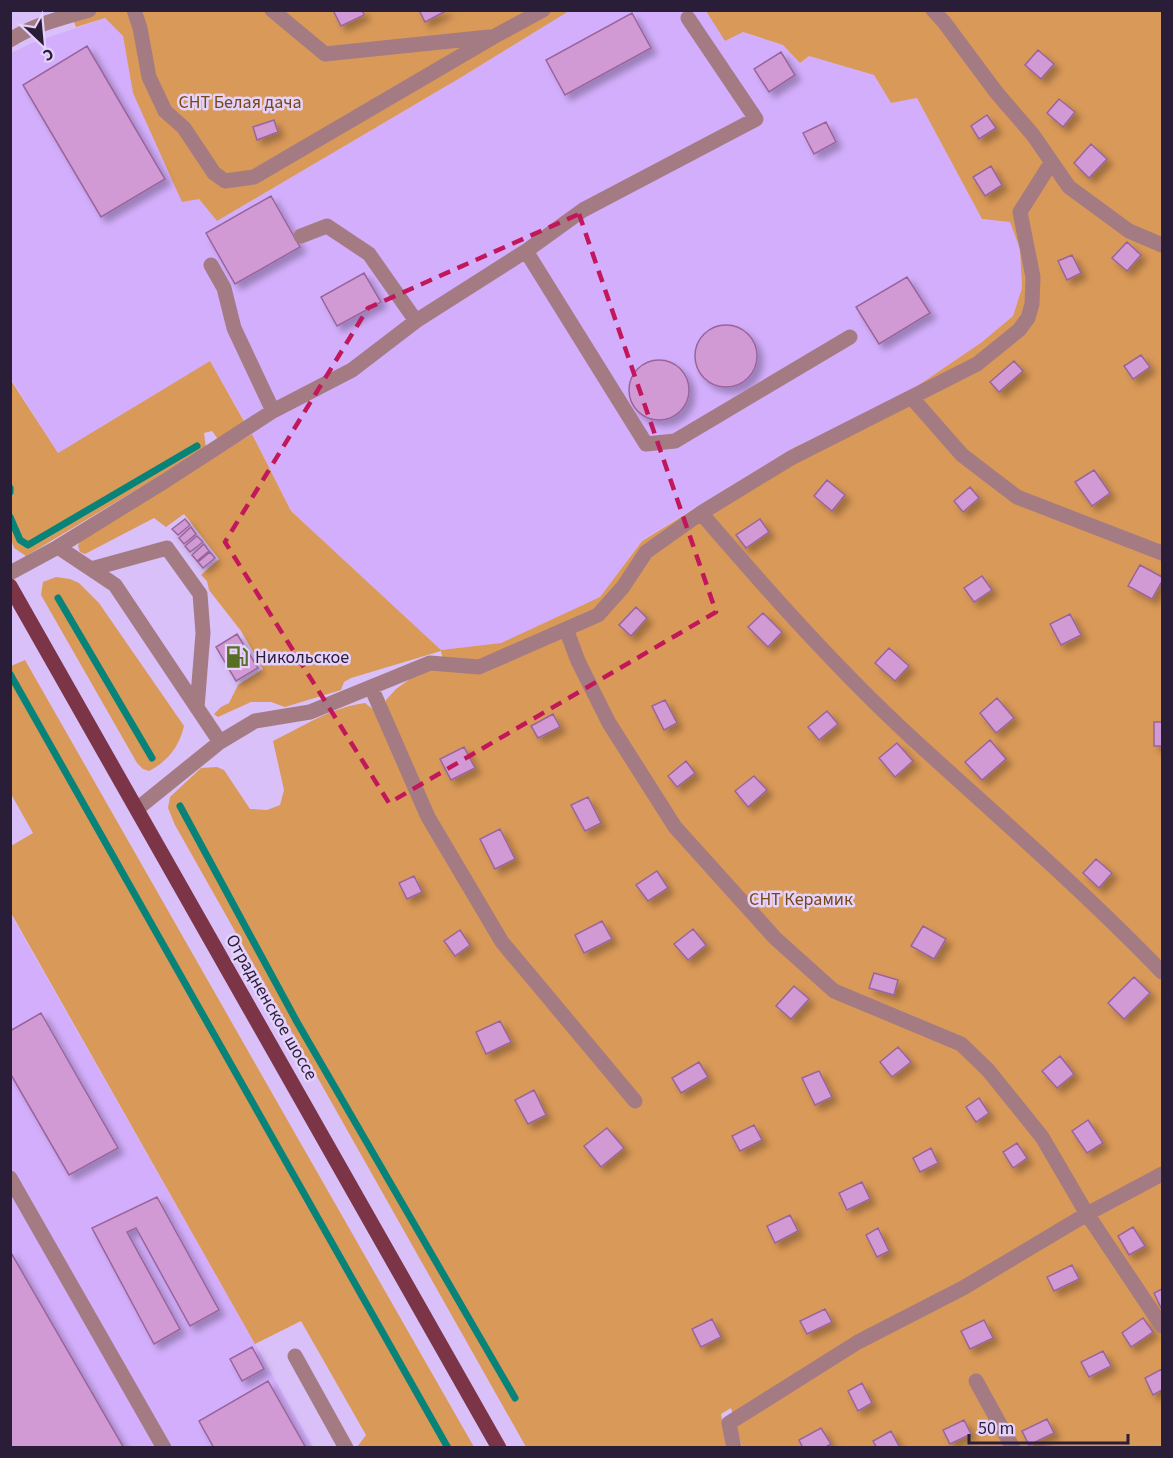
<svg xmlns="http://www.w3.org/2000/svg" width="1173" height="1458" viewBox="0 0 1173 1458" font-family="'Source Sans 3',sans-serif">
  <style>
    .built { fill: #d3aefc }
    .green { fill: #d99958 }
    .lines { fill: none; stroke-linecap: round; stroke-linejoin: round }
    .stream { stroke: #078379; stroke-width: 7 }
    .building { fill: #d29ad4; stroke: #99649b; stroke-width: 1.5; filter: url(#shadow) }
    .minor { stroke: #a57b83; stroke-width: 15 }
    .major { stroke: #7c3447; stroke-width: 15 }
    .marked { fill: none; stroke: #c2185b; stroke-width: 4.5; stroke-dasharray: 12 8; stroke-linejoin: round }
    .labels { text-anchor: middle; stroke-width: 5; stroke-linejoin: round; paint-order: stroke }
    .park-label { font-size: 18px; fill: #774a15; stroke: #e4d1fc }
    .poi-label { font-size: 18px; fill: #2a1d38; stroke: #e4d1fc; text-anchor: start }
    .street-label { font-size: 18px; fill: #2a1d38; stroke: #e4d1fc }
  </style>
  <defs>
    <filter id="shadow"><feDropShadow dx="5.5" dy="5.5" stdDeviation="3" flood-color="#0004"/></filter>
  </defs>
  <rect width="100%" height="100%" fill="#dac0f9"/>
  <path class="built" d="M706 10 725 41 742 32 783 45 800 63 809 56 874 75 891 103 917 98 982 219 1010 222 1020 249 1022 288 1013 316 982 342 913 389 839 428 795 447 642 540 600 597 501 643 441 650 291 511 252 434 210 361 58 453 11 379V53L32 43 105 18 123 36 133 93 199 199 217 221 460 78 569 11Z
    M10 913 255 1344 313 1447H11Z"/>
  <path class="green" d="M70 11H569L460 78 217 221 199 199 182 202 133 93 123 36 105 18 76 27Z
    M706 11H1162V1447H742L731 1408 721 1414 727 1447H526L175 825 168 808 170 797 201 768 217 767 224 770 250 809 267 810 280 805 284 790 273 741C302 727 332 707 365 703L374 710 385 709 386 700 396 689 414 676 429 668 445 669 441 651 351 678 344 682 341 690 285 707 271 702H251L218 717 214 714 221 707 229 703 238 685 263 669 241 631 209 590 207 581 201 575 219 559 184 514 166 527 154 518 85 554 80 552 78 546 81 538 252 434 291 511 441 650 501 643 600 597 642 541 795 447 839 428 913 389 982 342 1013 316 1022 288 1020 249 1010 222 982 219 917 98 891 103 874 75 809 56 800 63 783 45 743 32 725 41Z
    M210 361 245 423 223 437 217 438 212 431 204 433 206 448 26 556 14 548 11 539 10 379 58 453Z
    M56 577 70 579 79 583 99 603 184 726C179 747 168 761 149 771L143 769 137 763 41 595 43 582Z
    M25 660 474 1447H357L366 1435 301 1321 255 1344 11 913V846L33 833 11 794V666Z"/>
  <g class="lines">
    <path class="stream" d="M10 488V492
      M10 517 20 540 28 545 197 446
      M58 598 152 758
      M10 674 448 1448
      M180 806 297 1022 515 1398"/>
  </g>
  <path class="building" d="M333 10H362L364 15 341 26Z
    M419 10H446V11L425 22Z
    M632 13 651 48 565 95 546 60Z
    M87 46 165 179 101 217 23 85Z
    M1038 50 1054 64 1041 79 1025 65Z
    M781 52 795 75 769 92 754 69Z
    M1059 99 1075 112 1063 127 1047 113Z
    M987 115 996 128 979 139 971 126Z
    M274 120 278 132 257 140 253 127Z
    M826 122 836 142 814 154 803 133Z
    M1091 144 1107 159 1089 178 1074 163Z
    M991 166 1002 185 985 196 973 177Z
    M271 196 300 247 235 284 206 233Z
    M1127 242 1141 255 1127 271 1112 258Z
    M1072 255 1081 273 1067 280 1058 261Z
    M364 273 381 302 337 326 321 297Z
    M907 277 930 313 879 344 856 307Z
    M695 356a31 31 0 1 1 62 0a31 31 0 1 1-62 0Z
    M1141 355 1150 367 1133 379 1124 366Z
    M629 390a30 30 0 1 1 60 0a30 30 0 1 1-60 0Z
    M1014 361 1023 371 999 392 990 382Z
    M1094 470 1110 493 1092 506 1075 482Z
    M827 480 845 495 832 511 814 496Z
    M970 487 979 498 963 512 954 501Z
    M185 519 190 525 178 535 172 529Z
    M760 519 769 532 746 548 736 535Z
    M191 527 196 534 184 544 179 538Z
    M197 536 203 542 190 552 185 546Z
    M204 544 209 551 197 561 192 555Z
    M210 552 215 558 203 568 198 562Z
    M1140 565 1162 577V581L1152 599 1128 586Z
    M982 576 992 590 974 602 964 588Z
    M636 607 647 618 631 636 619 625Z
    M763 613 782 632 768 647 748 627Z
    M1070 614 1081 635 1061 645 1050 624Z
    M237 634 258 668 236 681 216 647Z
    M889 648 909 666 895 681 875 663Z
    M997 698 1014 718 996 733 980 713Z
    M665 700 677 723 664 730 652 706Z
    M827 711 838 724 819 740 808 727Z
    M553 714 560 727 538 738 531 726Z
    M1154 722H1162V746H1154Z
    M990 740 1006 759 982 780 965 762Z
    M897 743 913 761 895 777 879 758Z
    M464 747 475 768 451 780 440 759Z
    M686 761 695 773 677 787 668 776Z
    M754 776 767 790 748 807 735 791Z
    M588 797 601 823 585 831 571 805Z
    M500 829 515 859 495 869 480 839Z
    M1096 859 1112 873 1099 888 1083 873Z
    M657 871 668 888 648 901 636 885Z
    M414 876 422 892 407 899 399 883Z
    M602 921 612 939 584 953 575 935Z
    M923 926 946 939 934 959 911 946Z
    M693 929 706 945 688 960 674 944Z
    M460 930 470 945 455 956 444 941Z
    M874 973 898 980 894 995 869 988Z
    M1134 977 1150 993 1124 1019 1108 1003Z
    M794 986 809 999 791 1019 776 1006Z
    M41 1013 118 1148 69 1175 10 1073V1031Z
    M500 1021 511 1042 486 1054 476 1032Z
    M898 1047 911 1062 892 1077 880 1062Z
    M1060 1056 1074 1074 1057 1088 1042 1071Z
    M699 1062 708 1077 681 1093 672 1078Z
    M819 1071 832 1097 815 1105 802 1078Z
    M534 1090 546 1115 528 1124 515 1100Z
    M979 1098 989 1113 976 1122 966 1107Z
    M1088 1120 1103 1143 1087 1153 1072 1131Z
    M754 1125 762 1140 740 1151 732 1136Z
    M607 1128 624 1148 601 1167 584 1146Z
    M1017 1143 1027 1158 1013 1168 1003 1152Z
    M931 1148 938 1163 920 1172 913 1158Z
    M862 1182 870 1199 847 1210 839 1193Z
    M157 1197 219 1310 190 1326 136 1228 127 1232 180 1329 154 1344 92 1228Z
    M790 1215 798 1231 775 1243 767 1226Z
    M1133 1227 1145 1246 1129 1255 1118 1236Z
    M878 1228 889 1251 877 1257 866 1235Z
    M10 1251 124 1448H10Z
    M1072 1265 1079 1279 1054 1291 1047 1277Z
    M1162 1289V1310L1154 1293Z
    M825 1309 832 1322 807 1334 800 1321Z
    M1143 1318 1153 1332 1131 1347 1122 1333Z
    M712 1319 721 1337 701 1347 692 1329Z
    M984 1320 993 1338 970 1349 961 1331Z
    M252 1347 264 1369 242 1381 230 1359Z
    M1103 1351 1111 1366 1089 1377 1081 1362Z
    M1162 1369V1390L1153 1395 1145 1378Z
    M268 1381 306 1448H214L199 1421Z
    M862 1383 872 1403 858 1411 848 1391Z
    M1047 1419 1054 1433 1029 1445 1022 1431Z
    M964 1420 971 1434 950 1444 943 1430Z
    M821 1428 831 1444 824 1448H803L799 1440Z
    M891 1431 900 1448H877L873 1441Z"/>
  <g class="lines">
    <path class="minor" d="M134 10 140 28 149 77 165 111 184 128 214 173 225 181 254 177 495 36 543 10
      M272 10 325 54 489 37
      M933 10 944 22 996 92 1033 135 1069 187 1129 231 1162 245
      M10 40C35 24 62 18 89 10
      M301 236 327 226 369 254 416 321
      M526 251 646 444 675 441 850 337
      M211 265 224 288 234 328 273 411
      M912 398 962 455 1017 497 1162 553
      M701 513C768 591 837 669 913 739 997 816 1083 890 1162 972
      M58 547 115 585 220 742
      M91 569 167 548 200 594 203 633 197 708
      M10 573 58 547 165 481 273 411 352 370 416 321 526 251 583 210 756 119 688 18
      M566 629 578 661 609 723 675 827 775 938 834 991 961 1044 988 1070 1042 1137 1087 1214 1162 1326
      M371 687 428 817 502 942 635 1101
      M137 809 220 742 255 721 310 712 430 663 479 667 598 615 623 587 646 552 701 513 791 458 977 364 1019 330 1028 318 1032 304 1033 277 1020 212 1051 163
      M10 1178 164 1448
      M295 1356 346 1448
      M976 1381 1013 1448
      M734 1448 729 1423 858 1342 963 1288 1087 1214 1162 1174"/>
    <path class="major" d="M10 586 499 1448"/>
  </g>
  <path class="marked" d="M579 214 716 612 389 803 225 542 368 308Z"/>
  <defs>
    <g id="fuel-bare" transform="scale(1.8)"><path d="M-5.5-6h7V0h2V4h1.3V-2.5L3-4.5l.8-.8L6-3V5H2.5V1h-1V6h-7ZM-4.2-4.7v3.2H.2V-4.7Z" fill="#566f22" stroke="#e4d1fc" stroke-width="2.5" paint-order="stroke"/></g>
  </defs>
  <g fill-rule="evenodd">
    <use href="#fuel-bare" x="237" y="657"/>
  </g>
  <g class="labels">
    <g class="park-label">
      <text x="240" y="108">СНТ Белая дача</text>
      <text x="801" y="905">СНТ Керамик</text>
    </g>
    <g class="poi-label">
      <text x="255" y="663">Никольское</text>
    </g>
    <g class="street-label">
      <text transform="translate(272 1007) rotate(60)" y="6">Отрадненское шоссе</text>
    </g>
  </g>
  <rect width="1173" height="1458" fill="none" stroke="#2a1d38" stroke-width="24"/>
  <g transform="translate(42 42) rotate(154)" stroke="#e4d1fc" stroke-width="4.5" paint-order="stroke">
  <path d="M0-4.5L10 22L0 15L-10 22Z" fill="#2a1d38"/>
  <text y="-9" font-size="16" font-weight="bold" text-anchor="middle" fill="#2a1d38">С</text>
  </g>
  <path d="M969 1434v9h159v-9" fill="none" stroke="#2a1d38" stroke-width="3"/>
  <text x="978" y="1434" font-size="18" fill="#2a1d38" stroke="#e4d1fc" stroke-width="4.5" paint-order="stroke">50 m</text>
</svg>
